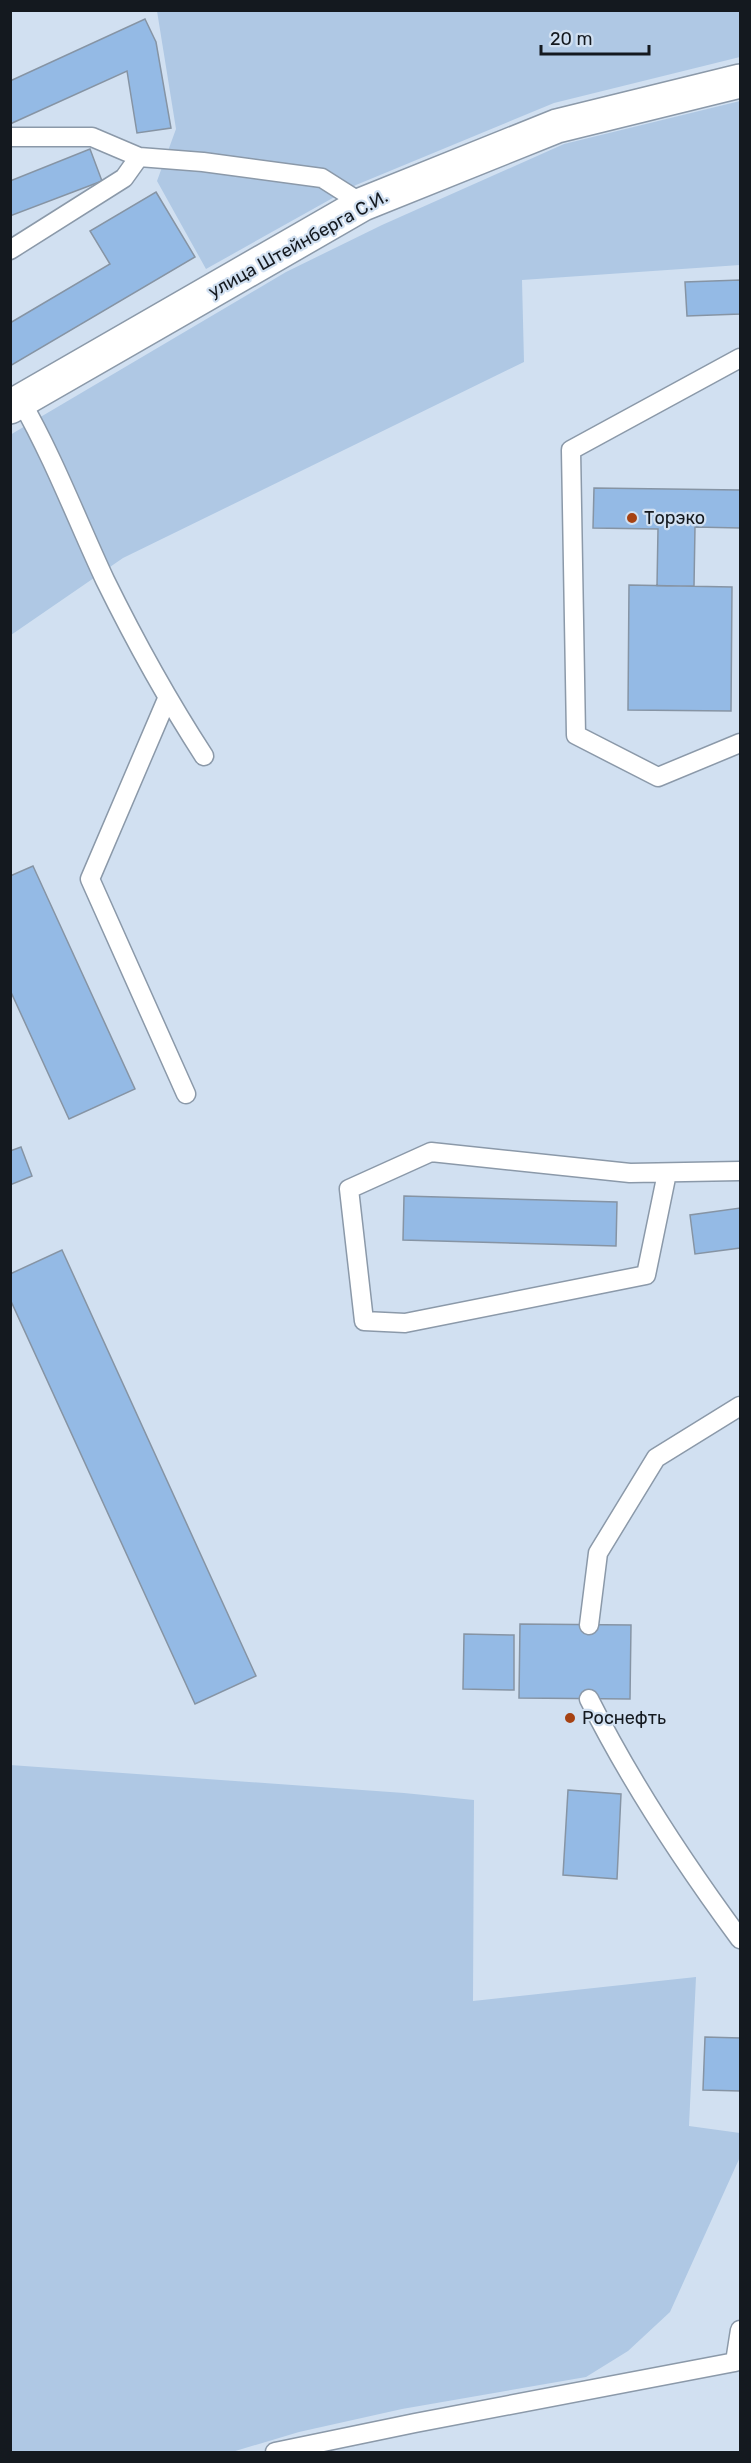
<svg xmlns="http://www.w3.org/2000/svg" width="751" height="2463" viewBox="0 0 751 2463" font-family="Rubik,sans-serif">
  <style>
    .green { fill: #afc8e4 }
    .building { fill: #94bae5; stroke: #8694a4; stroke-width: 1.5 }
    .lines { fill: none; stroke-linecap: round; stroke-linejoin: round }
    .lane-casing { stroke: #8b99a9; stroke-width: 21 }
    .street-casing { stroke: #8b99a9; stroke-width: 36 }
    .lane { stroke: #fff; stroke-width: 18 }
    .street { stroke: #fff; stroke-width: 33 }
    .poi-dot { fill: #a64213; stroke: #d1e0f1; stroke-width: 2 }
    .labels { text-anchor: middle; stroke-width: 4.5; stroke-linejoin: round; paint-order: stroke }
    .street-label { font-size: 18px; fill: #14191f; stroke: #d1e0f1 }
    .poi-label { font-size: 18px; fill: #14191f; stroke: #d1e0f1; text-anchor: start }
  </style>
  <rect width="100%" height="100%" fill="#d1e0f1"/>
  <path class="green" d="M157 11H740V57L554 103 356 185 206 269 157 181 176 129Z
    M740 101V265L522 280 524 362 123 558 11 635 10 435 286 272 382 225 564 144Z
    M10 1765 404 1793 474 1800 473 2001 696 1977 689 2126 740 2133V2157L670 2312 628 2351 586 2377 402 2409 299 2432 232 2452H11Z"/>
  <path class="building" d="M145 19 156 42 171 128 137 133 127 71 10 124V81Z
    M90 149 102 181 10 216V181Z
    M156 192 195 257 10 366V323L110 264 90 231Z
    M740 280V314L687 316 685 282Z
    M594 488 740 490V528L695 527 694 586H657L658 529 593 528Z
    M629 585 732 587 731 711 628 710Z
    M33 866 135 1089 69 1119 10 990V876Z
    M21 1147 32 1176 10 1185V1151Z
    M404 1196 617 1202 616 1246 403 1240Z
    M740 1208V1248L695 1254 690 1215Z
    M62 1250 256 1676 195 1704 10 1299V1274Z
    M520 1624 631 1625 630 1699 519 1698Z
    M464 1634 514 1635V1690L463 1689Z
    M568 1790 621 1794 617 1879 563 1875Z
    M705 2037 740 2038V2091L703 2090Z"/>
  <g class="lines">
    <g class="lane-casing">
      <path id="lane" d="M10 137H92L139 157
        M10 250 124 178 139 157 203 162 322 178 363 204
        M740 358 571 450 576 735 658 777 740 743
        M21 401C54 459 77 520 105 580 135 641 167 699 204 756
        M167 699 90 879 186 1094
        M667 1173 646 1275 405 1323 364 1321 349 1189 431 1152 630 1173 740 1171
        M589 1625 598 1553 656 1458 740 1406
        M589 1699C631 1783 684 1863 740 1939
        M275 2452 415 2423 735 2362 740 2330"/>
    </g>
    <g class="street-casing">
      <path id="street" d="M10 407 363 204 557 126 740 81"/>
    </g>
    <use href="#lane" class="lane"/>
    <use href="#street" class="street"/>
  </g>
  <g class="poi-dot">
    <circle cx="632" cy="518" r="6"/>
    <circle cx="570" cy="1718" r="6"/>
  </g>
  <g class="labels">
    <g class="street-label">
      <text transform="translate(298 244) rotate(-29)" y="6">улица Штейнберга С.И.</text>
    </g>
    <g class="poi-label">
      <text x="644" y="524">Торэко</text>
      <text x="582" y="1724">Роснефть</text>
    </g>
  </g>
  <rect width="751" height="2463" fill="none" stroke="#14191f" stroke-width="24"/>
  <path d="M541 45v9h108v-9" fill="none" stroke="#14191f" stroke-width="3"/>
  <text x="550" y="45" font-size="18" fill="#14191f" stroke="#d1e0f1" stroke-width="4.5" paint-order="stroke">20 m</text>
</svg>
